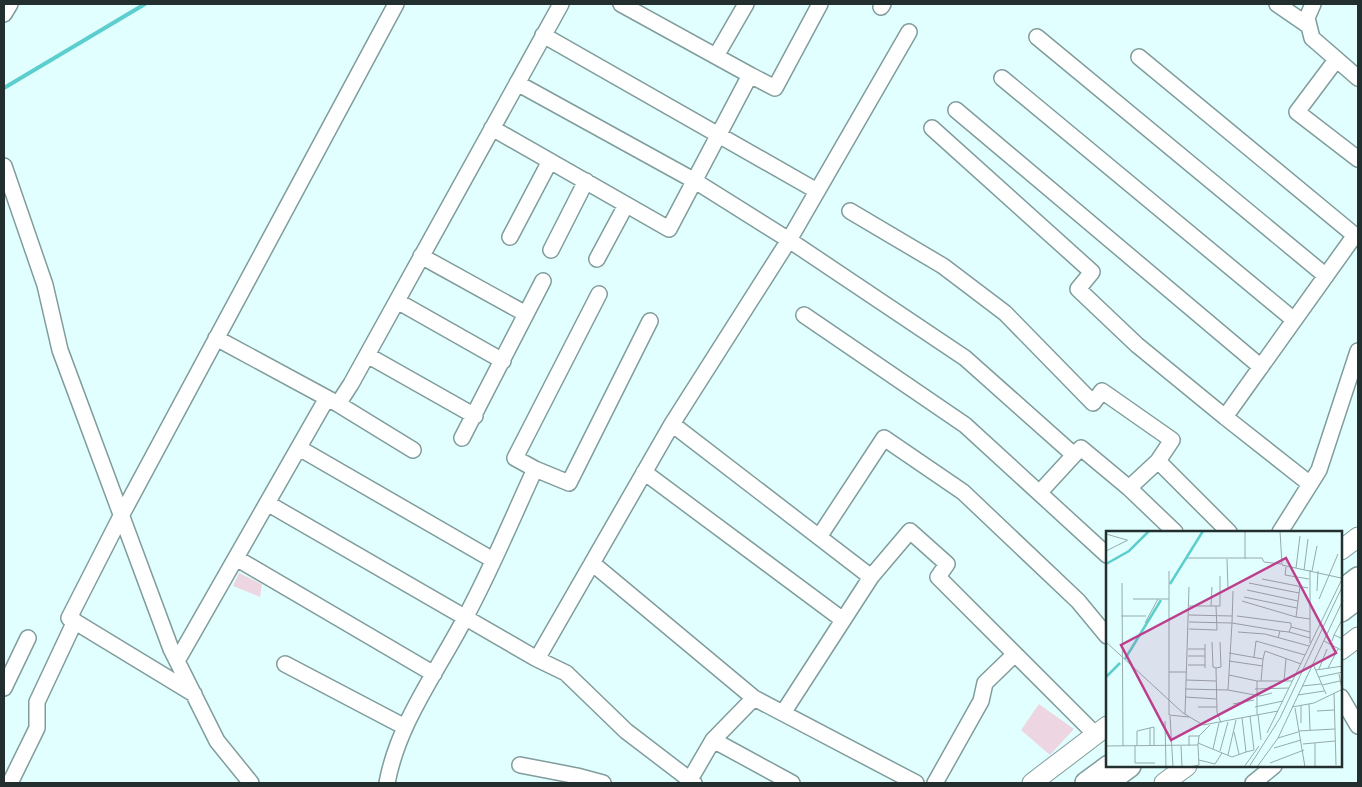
<svg xmlns="http://www.w3.org/2000/svg" width="1362" height="787" viewBox="0 0 1362 787" font-family="'Archivo Narrow',sans-serif">
  <style>
    .lines { fill: none; stroke-linecap: round; stroke-linejoin: round }
    .stream { stroke: #5ccece; stroke-width: 4 }
    .building { fill: #edd5e1 }
    .minor-casing { stroke: #819c9c; stroke-width: 18 }
    .major-casing { stroke: #819c9c; stroke-width: 21 }
    .highway-casing { stroke: #819c9c; stroke-width: 24 }
    .minor { stroke: #fff; stroke-width: 15 }
    .major { stroke: #fff; stroke-width: 19 }
    .highway { stroke: #fff; stroke-width: 21 }
    .inset-river { fill: none; stroke: #5ccece; stroke-width: 2.5 }
    .inset-road { fill: none; stroke: #95abab; stroke-width: 1 }
    .view { fill: #bc3f8d; fill-opacity: 0.15; stroke: #bc3f8d; stroke-width: 2.5 }
    .inset-edge { fill: none; stroke: #232e2e; stroke-width: 2.5 }
  </style>
  <rect width="100%" height="100%" fill="#e1fffe"/>
  <g class="lines">
    <path class="stream" d="M4 88 145 4"/>
  </g>
  <path class="building" d="M239 573 262 584 260 597 233 586Z
    M1039 704 1074 729 1050 755 1021 730Z"/>
  <g class="lines">
    <g class="minor-casing">
      <path id="minor" d="M1277 4 1309 26
        M1313 4 1307 18 1312 38 1358 78
        M881 7 883 4
        M4 14 10 4
        M543 35 817 191
        M1037 37 1326 276
        M716 56 746 4
        M1139 57 1358 238
        M1336 60 1297 112 1358 159
        M750 75 775 88 820 4
        M1002 78 1294 320
        M517 83 695 181 789 240 909 32
        M956 110 1261 367
        M492 128 669 229 750 75 621 4
        M932 128 1092 272 1078 289 1137 345 1225 417
        M4 166 45 285 60 350 171 649 217 741 251 783
        M850 211 943 266 1005 313 1093 403 1102 391 1172 440 1158 461
        M510 237 550 161
        M551 250 586 181
        M421 256 526 314
        M597 259 626 205
        M397 301 503 361
        M804 315 965 425 1107 555
        M216 338 327 398
        M367 355 475 416
        M338 404 413 450
        M672 424 871 577 910 531 947 564 938 577 1096 735
        M462 438 543 281
        M299 448 493 560
        M1074 455 1081 448 1129 488 1158 461 1229 532
        M535 469 515 458 599 294
        M644 472 843 620
        M1310 484 1225 417 1355 235
        M1129 488 1175 532
        M267 503 537 659 672 424 789 240 965 358 1074 455 1040 492
        M1280 532 1319 470 1358 351
        M819 537 884 438 963 492 1078 601 1107 636
        M236 558 434 674
        M592 563 754 698 916 783
        M537 659 566 673 626 731 694 783
        M177 661 327 398 338 404 351 384 561 4
        M285 664 405 727
        M4 688 28 638
        M194 694 69 618 121 516 396 4
        M1341 697 1358 726
        M783 713 871 577
        M713 740 792 783
        M520 765 577 776 603 783
        M10 783 37 728V702L75 621
        M387 783C398 723 437 672 465 618 491 570 512 519 535 469L569 483 650 321
        M688 783 713 740 754 698
        M935 783 981 701 985 683 1015 654
        M1253 783 1274 766"/>
    </g>
    <g class="major-casing">
      <path id="major" d="M1341 550 1358 537
        M1341 650 1358 637
        M1032 783 1107 726
        M1164 783 1187 766"/>
    </g>
    <g class="highway-casing">
      <path id="highway" d="M1341 591 1358 578
        M1341 611 1358 598
        M1086 783 1109 766
        M1107 783 1130 766"/>
    </g>
    <use href="#minor" class="minor"/>
    <use href="#major" class="major"/>
    <use href="#highway" class="highway"/>
  </g>
  <g transform="translate(1106 531)">
    <rect width="236" height="236" fill="#e1fffe"/>
    <path class="inset-river" d="M0 33 23 20 43 0M64 53 97 0M19 128 55 69M0 146 14 132"/>
    <path class="inset-road" d="M139 0V28M174 0 176 34 235 47M0 3 21 9M0 20 22 9M81 27H156L158 31 175 33M121 28 122 58M180 36 179 44 203 48M190 37 194 5M198 39 202 8M204 39V112M63 40V184L83 186M206 40 211 15M156 48 202 57M16 52 17 215M143 52 193 62M194 55 190 86 204 88M141 59 192 70M211 60 212 40M138 66 191 77M27 68H63M213 68 232 23M136 70 190 86M105 75 106 56M110 75H114V45M83 84 126 85M15 85H40M131 85 185 92V96M83 91 126 92 127 60M39 92 52 68M83 98 111 99 110 75H83M174 100 183 101 185 96 204 101M132 101 159 103 203 115M183 101 204 107M228 104 237 87M218 110 237 120M226 110 228 104 237 108M0 111 77 182 97 194 172 180M106 111 107 136 110 137M114 111 115 136 110 137 111 181 115 192M99 113V137M82 118H99M123 122 157 128 159 120 195 133M82 125H99M148 126 150 110 199 124M180 128 178 150H186M123 130 157 135M207 133 220 163M82 134H99M222 137 232 118M213 138 221 118M210 139 237 135M63 141H80M233 143 236 158M123 144 151 150H178M213 146 237 141M80 149 110 150M155 150 157 128M216 154 234 150M196 155 215 153M79 158 122 159 126 92 174 100 172 107M149 158 183 157M122 159 154 165 166 162M228 162 230 234M192 164 218 160M79 166 111 168M127 173 148 169M203 173 204 199M195 174V192M92 176H111M149 176 177 170M186 176 208 172 237 158M189 177 199 236M211 180 228 179M79 183 83 56M151 184V150M152 184 155 209M64 185 67 236M144 185 148 219M136 187 140 221 148 219M59 190 60 236M44 197V215M192 200 229 198M128 201 133 223M161 202 237 46M172 207 192 201M92 212 126 226 140 221M209 212V236M197 213 229 210M0 215 92 214 93 205 104 194M29 215V232H49M31 215V200L48 196V215M75 215 76 236M83 215V205H93M168 217 195 209M107 218 113 192M114 220 122 191M122 224 130 189M93 229 109 233 116 222M164 232 198 219M84 236 93 234 92 214M138 236 153 215M143 236 174 187 237 54M151 236 172 207 237 69"/>
    <path class="view" d="M180 27 230 122 65 209 15 114Z"/>
    <rect width="236" height="236" class="inset-edge"/>
  </g>
  <rect width="1362" height="787" fill="none" stroke="#232e2e" stroke-width="10"/>
</svg>
